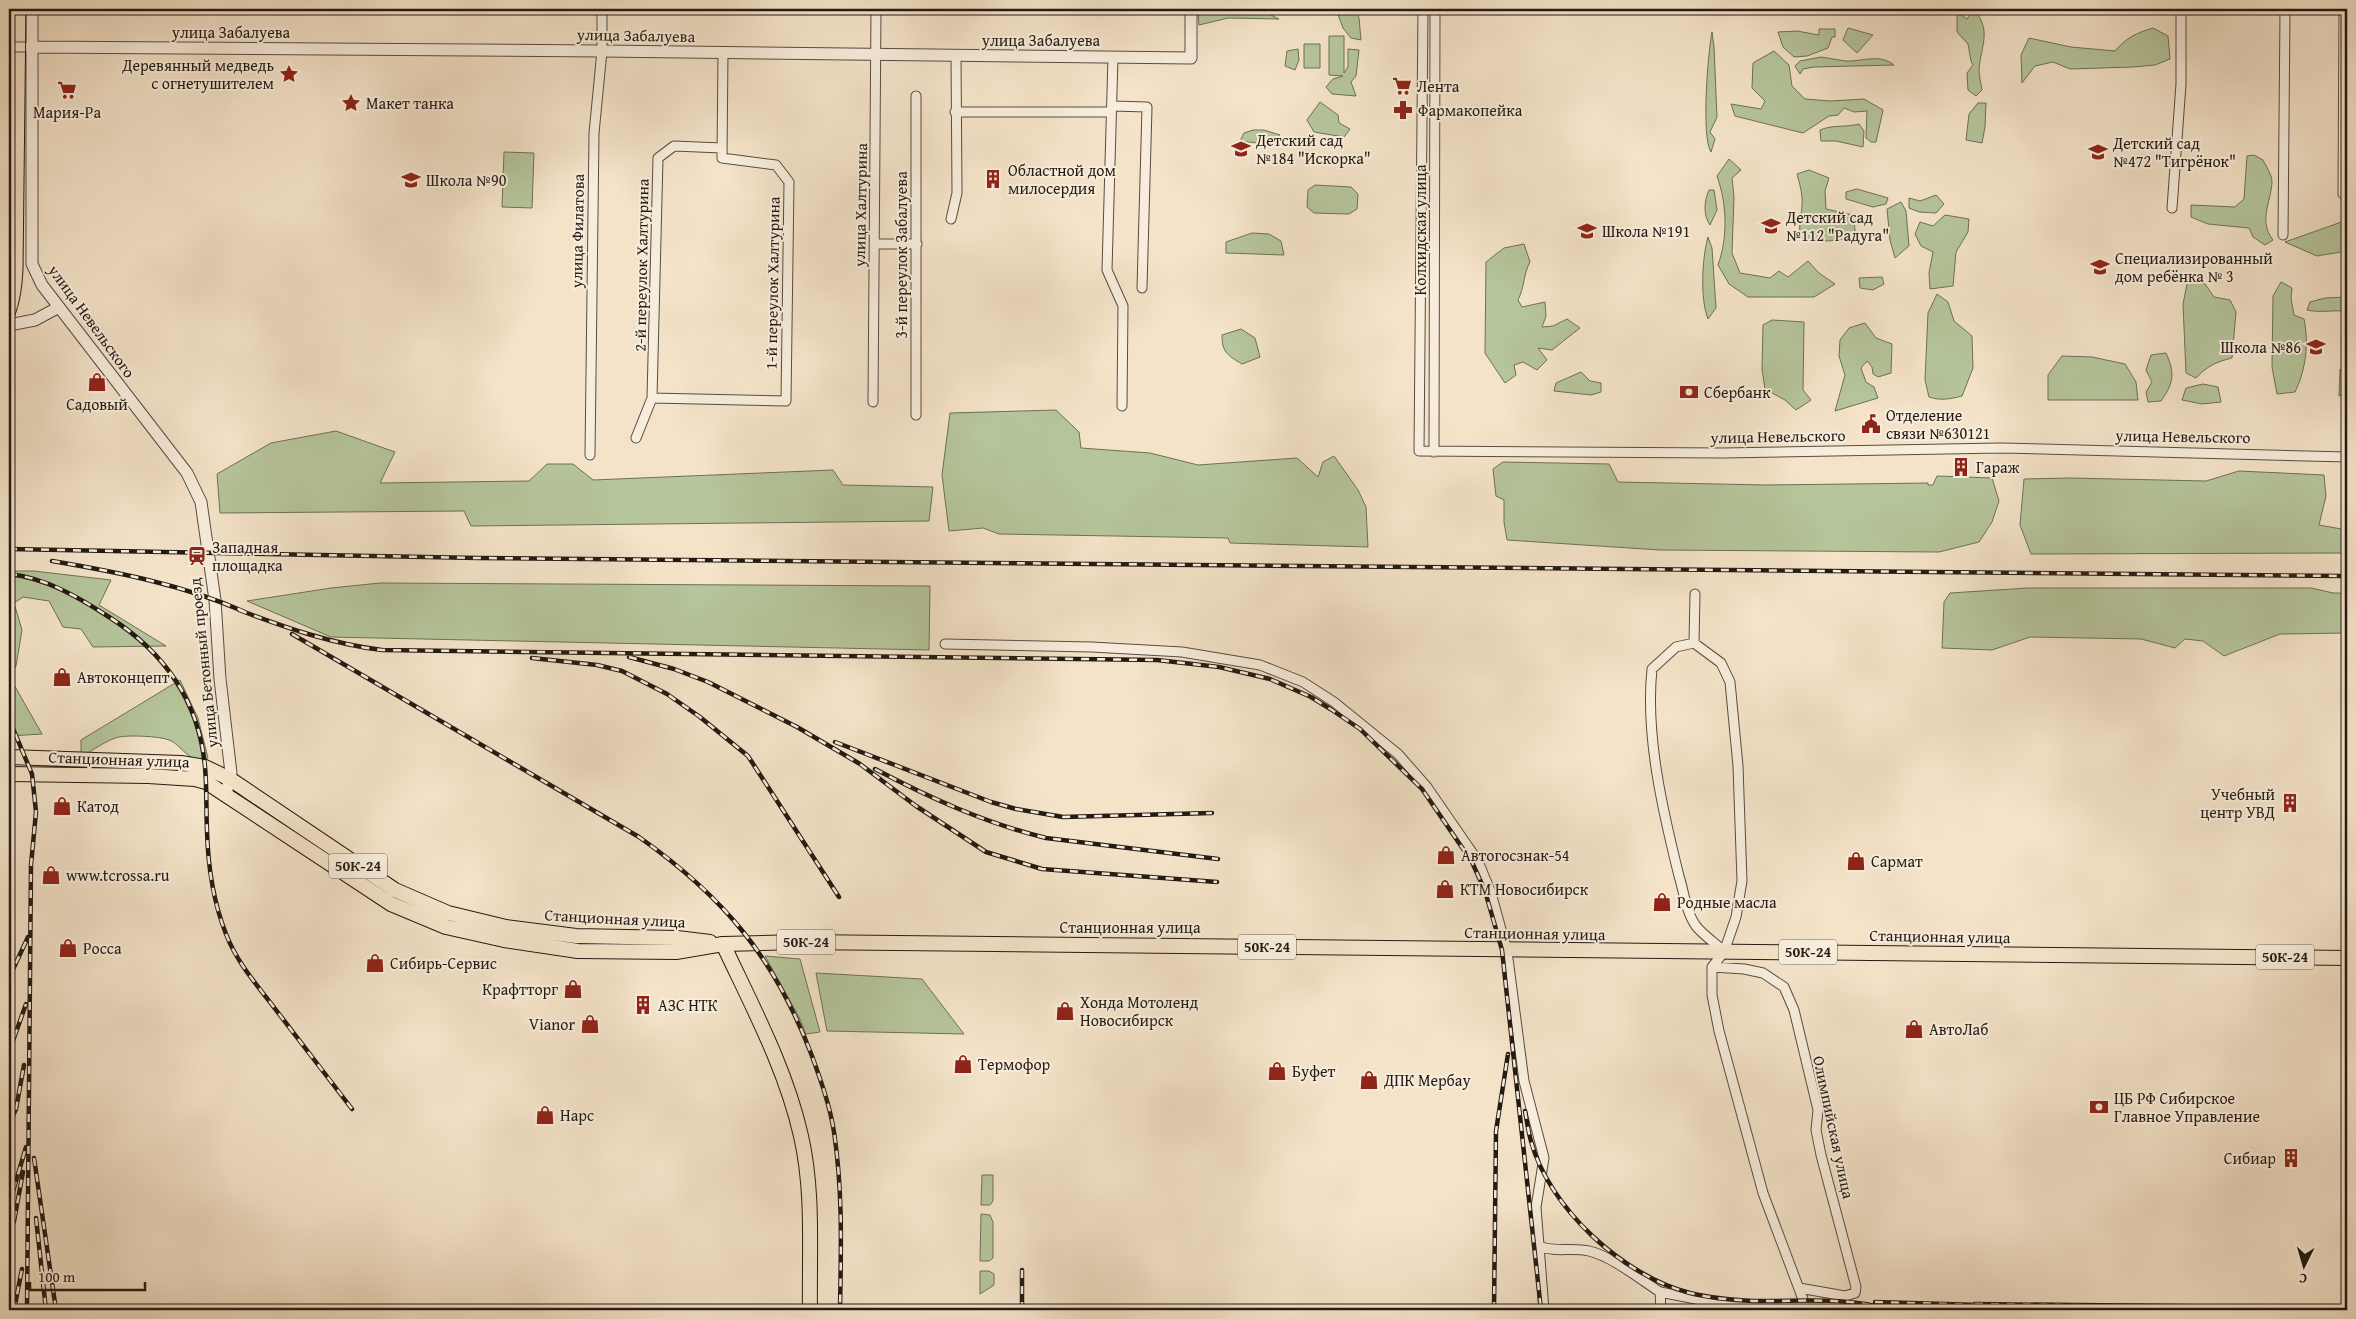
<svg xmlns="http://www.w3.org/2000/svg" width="2356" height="1319" viewBox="0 0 2356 1319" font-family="'Gentium Book Plus',serif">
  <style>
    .green { fill: #b6c59b; stroke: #6d7056 }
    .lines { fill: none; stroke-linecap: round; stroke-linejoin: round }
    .minor-casing { stroke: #584c40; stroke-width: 11 }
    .tertiary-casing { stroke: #584c40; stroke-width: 13 }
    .primary-casing { stroke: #241a12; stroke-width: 16 }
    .minor { stroke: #f8eddc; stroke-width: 9 }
    .tertiary { stroke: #f8eddc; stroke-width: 11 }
    .primary { stroke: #f4e3c9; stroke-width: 14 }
    .tram { stroke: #241a12; stroke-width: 1 }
    .rail-casing { stroke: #241a12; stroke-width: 4.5 }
    .rail { stroke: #f8eddc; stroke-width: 2.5; stroke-dasharray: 8; stroke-linecap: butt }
    .labels { text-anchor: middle; stroke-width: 4; stroke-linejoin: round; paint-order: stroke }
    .shield { fill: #f8eddc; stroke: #64594f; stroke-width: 1 }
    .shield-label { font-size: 15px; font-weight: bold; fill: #241a12 }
    .street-label { font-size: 16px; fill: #241a12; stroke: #f8eddc }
    .poi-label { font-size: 16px; fill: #241a12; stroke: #f8eddc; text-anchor: start }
  </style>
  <rect width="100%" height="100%" fill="#f4e3c9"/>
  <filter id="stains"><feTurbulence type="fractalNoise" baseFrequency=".004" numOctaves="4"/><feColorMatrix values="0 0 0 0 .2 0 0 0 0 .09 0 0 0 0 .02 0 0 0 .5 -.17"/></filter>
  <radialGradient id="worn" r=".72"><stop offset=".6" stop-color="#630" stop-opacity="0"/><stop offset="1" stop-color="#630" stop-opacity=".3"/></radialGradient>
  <path class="green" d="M1201 9H1266L1261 10 1279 19 1228 18 1199 25 1198 11Z
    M1336 9H1355L1359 18 1361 40 1351 38 1343 28Z
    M1974 9C1992 32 1981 44 1979 70 1979 76 1981 83 1982 90L1976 96 1968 90 1967 73 1973 65 1971 61 1968 44 1957 32V12L1967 19Z
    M1848 28 1873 35 1857 53 1843 40Z
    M2153 28 2168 36 2170 59 2155 65 2133 67 2070 69 2053 62 2035 66 2022 83 2021 55 2029 38 2071 47 2115 51C2126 38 2136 33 2153 28Z
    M1819 29H1835V37H1832L1828 48 1807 56 1794 57 1783 47 1778 32 1797 31 1819 35Z
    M1712 32 1714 47 1717 117 1710 132 1715 139 1711 152C1701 137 1708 52 1712 32Z
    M1329 36H1344V73L1348 67V49L1359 50 1356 76 1351 82 1356 96 1332 94 1326 87 1333 79 1343 76 1329 75Z
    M1304 44H1320V68H1304Z
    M1298 49 1299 60 1295 70 1285 66 1287 51Z
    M1774 51 1789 65 1792 86 1805 99 1831 101 1864 99 1883 110 1876 142H1871L1866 138 1867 111 1854 112 1844 108 1838 115 1829 116 1803 133 1735 116 1731 104 1761 109 1765 101 1752 88 1753 63Z
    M1821 57C1829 58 1837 60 1845 61 1862 62 1879 53 1894 65L1814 67 1803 69 1800 74 1795 66 1800 61Z
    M1320 102 1338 115 1339 123 1350 129 1344 137 1314 132 1307 120Z
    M1978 103H1986L1985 127 1982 143 1966 140 1969 114Z
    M1859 124 1864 131 1863 147 1836 141H1821L1820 130C1835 124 1843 128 1859 124Z
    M1253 130H1264L1280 135 1274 145 1240 141 1244 133Z
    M504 152 534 153 532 208 502 207Z
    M2254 155 2263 160C2266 166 2272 175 2272 182 2271 202 2258 221 2273 240L2265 245 2253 237 2249 228 2208 224 2191 217V205L2235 207 2244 199 2247 156Z
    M1729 159 1741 170 1732 178 1734 197 1732 253 1740 273 1770 278 1779 271 1788 277 1808 261 1819 273 1835 284 1814 297H1748L1729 284 1718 265C1728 237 1727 204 1717 176Z
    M1809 170 1829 178 1825 191 1826 209 1853 215 1856 237C1836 241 1821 243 1801 238 1798 226 1801 218 1802 206 1803 195 1800 185 1797 174Z
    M1315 185 1351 187 1358 194 1357 209 1349 214 1314 213 1307 207 1308 190Z
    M1857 189 1888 198 1886 204 1873 207 1846 199V192Z
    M1709 190H1714L1717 210 1710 225C1703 215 1704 201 1709 190Z
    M1936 195 1944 204 1936 213 1919 212 1909 208V198L1920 201Z
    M1901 202 1906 211 1909 246 1895 258 1890 240 1887 209Z
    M1945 215 1969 219 1968 232 1956 252 1953 286 1930 289 1929 273 1933 252 1921 246 1915 234 1920 222 1933 226Z
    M2347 220V251L2317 256 2285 242Z
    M1252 233 1269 234 1281 241 1284 255 1226 253V242Z
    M1708 237 1712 248 1716 308 1708 319C1700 299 1702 258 1708 237Z
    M1524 244 1530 262C1523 275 1525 286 1518 300L1522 307 1545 302 1546 316 1542 327 1553 326 1567 319 1580 328 1552 350 1538 348 1547 360 1537 370 1523 362 1514 365 1516 375 1505 383 1485 353 1486 262 1504 248Z
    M1882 277 1884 284 1873 290 1860 288 1859 278Z
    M2188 279 2205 284 2214 297 2230 300 2236 312 2232 358C2216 362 2207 366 2196 378L2186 373 2183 304Z
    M2281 282 2292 288 2291 298 2294 315 2304 319C2309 344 2306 369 2295 392L2277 394 2272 367 2273 296Z
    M1937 294 1948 302 1954 321 1972 336 1973 368 1962 396C1950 399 1941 401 1929 397L1925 380 1928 313Z
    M2347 297V311C2333 310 2320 313 2307 310L2310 302 2325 298Z
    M1772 320 1804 322 1803 390 1811 400 1796 410 1785 400 1765 389 1762 369 1763 325Z
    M1865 323 1876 338 1892 344 1891 373 1878 377 1873 374 1872 367 1867 361 1861 368 1866 382 1874 387 1878 398 1835 411 1845 375 1839 356 1840 340 1849 328Z
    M1241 329 1255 338 1260 357 1242 364C1227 355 1222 352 1222 335Z
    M2166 353C2175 373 2174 383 2161 401L2148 402 2146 392 2152 382 2146 370 2151 355Z
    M2062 356 2092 357 2125 364 2136 382 2138 400H2048V375Z
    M2340 369 2347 372V391L2339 396Z
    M1581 372 1590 381 1601 383V392L1591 395 1554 391 1556 383Z
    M2203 384 2218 387 2221 402 2202 404 2182 400 2186 388Z
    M1056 410 1079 432 1081 448 1150 453 1198 465 1297 458 1318 477 1323 462 1334 456 1358 490 1366 507 1368 547 1230 543 1228 538 999 534 983 528 949 531 942 475 950 413Z
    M336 431 395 452 380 483 529 481 547 464H573L593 480 833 470 843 485 933 487 929 521 471 526 464 511 220 513 217 474 271 443Z
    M1503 462 1609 464 1618 482 1767 485 1928 483V485H1933L1937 476 1992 478 1999 501 1992 522 1979 542 1939 552 1660 550 1507 540 1504 522V500L1496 496 1493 469Z
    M2239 471 2324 475 2326 496 2319 525 2347 530V553L2031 554 2020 525 2024 479 2070 478 2206 481Z
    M9 571H34L111 580 99 605 166 646 93 647 81 629 63 627 49 601 23 597 14 603 22 630 16 666 9 676 42 734 9 736Z
    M380 583 930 586 929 650 331 637 247 601 331 588Z
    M2028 588H2311L2333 593H2347V633L2280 634 2224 656 2203 641 2185 639 2175 648 2141 639 2030 637 1992 650 1942 648 1944 602 1950 593Z
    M180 680 198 718 208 758C189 765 181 744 169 740 159 736 129 735 119 737 106 740 92 751 81 757V740Z
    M765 956 800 959 820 1032 806 1034 799 1017Z
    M816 973 922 979 964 1034 827 1031Z
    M982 1175H993V1201L990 1205H981Z
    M981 1214 990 1215 993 1222V1258L989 1261H980Z
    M980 1271H989L994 1274V1285L980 1294Z"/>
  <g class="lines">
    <g class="minor-casing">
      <path id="minor" d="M1423 9 1419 451 1723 453 2001 448 2347 457
        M2344 9 2343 194H2347
        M9 47H31
        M1113 57 1107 270 1123 306 1122 406
        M1112 106 1147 107 1142 288
        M955 112H1111
        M2172 208 2181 84V9
        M951 219 957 193 956 56
        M2283 235 2285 9
        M875 244H917
        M652 398 786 401 789 182 776 165 722 158 723 53
        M873 402 876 9
        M916 415V96
        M636 438 652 398 658 158 674 146 722 148
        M1434 452 1435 9
        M590 455 594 133 602 51V9
        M1695 594 1694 643 1676 647 1652 669C1645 735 1663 812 1679 876 1684 892 1686 912 1696 926 1703 935 1715 943 1724 951
        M1694 643 1721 663 1730 682 1738 766 1742 881 1736 917 1724 952 1712 967V995L1719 1031 1763 1193 1807 1310
        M945 644 1092 647 1182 652 1260 665 1303 682 1334 702 1398 754 1427 787 1478 861 1491 893 1507 951 1524 1081 1544 1158 1536 1207 1544 1310
        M1712 967 1744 969 1763 973 1784 987 1794 1010 1818 1110 1816 1130 1821 1155 1856 1287 1855 1293 1845 1296 1799 1288
        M1539 1246C1556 1253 1572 1247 1589 1251 1611 1256 1640 1279 1660 1292L1661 1310
        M1660 1292 1706 1301 1759 1306 1857 1307 1870 1310"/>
    </g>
    <g class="tertiary-casing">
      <path id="tertiary" d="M32 9V264L42 285 187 473 201 502 215 600 220 679 231 773 226 794
        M31 47 602 51 1191 58V9
        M9 325 35 320 59 307"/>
    </g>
    <g class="primary-casing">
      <path id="primary" d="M9 757 181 763 205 767 230 779 395 890 448 913 506 927 576 936 677 938 710 942
        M9 774 148 776 195 779 206 782 391 904 446 927 504 940 578 951 676 952 723 944 799 942 2347 958
        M723 944C752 1006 786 1069 801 1136 814 1192 809 1253 810 1310"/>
    </g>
    <use href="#minor" class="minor"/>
    <use href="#tertiary" class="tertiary"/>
    <use href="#primary" class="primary"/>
    <path class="tram" d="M9 329C19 309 22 291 23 269L26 9"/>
    <g class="rail-casing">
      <path id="rail" d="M9 549 478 558 2347 576
        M52 561C117 572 184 585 245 612
        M9 574C46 578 78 597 109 617 164 652 199 700 205 767 207 788 206 810 207 831 208 867 213 901 226 934 237 963 258 986 276 1010 301 1043 327 1076 352 1109
        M239 610C287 628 332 644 382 650L1157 660 1219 667 1270 679 1311 697 1332 710 1360 729 1422 789 1472 862 1485 891 1502 950 1541 1310
        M292 634 639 837C724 897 775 958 812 1056 821 1081 830 1106 834 1132 843 1192 841 1251 840 1310
        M629 657 674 669 708 682 797 727 860 764 916 806 986 852 1042 869 1217 882
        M532 658 597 665 622 671 667 694 700 717 748 756 839 897
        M9 719 32 774 36 812 31 865 27 1310
        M835 742 991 802 1016 809 1063 817 1212 813
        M875 769C930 798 985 823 1046 838L1218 859
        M9 978 28 937
        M9 1052 26 1004
        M1525 1111C1527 1121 1528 1131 1531 1141 1549 1208 1623 1276 1690 1293 1710 1298 1732 1300 1754 1301 1798 1302 1846 1296 1890 1310
        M9 1124 16 1109 24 1065
        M34 1158 56 1310
        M9 1205 26 1147
        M36 1218 46 1310
        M9 1234 14 1221 23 1172
        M1875 1302 1980 1305
        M1975 1304 2347 1308
        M14 1310 22 1269
        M1022 1310V1270
        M1494 1310 1496 1131 1508 1054"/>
    </g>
    <use href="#rail" class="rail"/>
  </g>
  <defs>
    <g id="sight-bare" transform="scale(1.5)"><path d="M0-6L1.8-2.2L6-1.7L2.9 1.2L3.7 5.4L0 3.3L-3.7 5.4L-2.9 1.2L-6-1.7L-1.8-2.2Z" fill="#8f2418" stroke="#f8eddc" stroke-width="2.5" paint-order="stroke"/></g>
    <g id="supermarket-bare" transform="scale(1.5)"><path d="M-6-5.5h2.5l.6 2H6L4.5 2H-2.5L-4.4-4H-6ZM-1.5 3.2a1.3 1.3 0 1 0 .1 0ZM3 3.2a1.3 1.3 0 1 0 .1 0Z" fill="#8f2418" stroke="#f8eddc" stroke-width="2.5" paint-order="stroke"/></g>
    <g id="pharmacy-bare" transform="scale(1.5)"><path d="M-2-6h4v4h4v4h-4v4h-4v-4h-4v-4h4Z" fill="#8f2418" stroke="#f8eddc" stroke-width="2.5" paint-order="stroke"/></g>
    <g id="school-bare" transform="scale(1.5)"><path d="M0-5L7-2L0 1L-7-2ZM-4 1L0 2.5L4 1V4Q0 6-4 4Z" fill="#8f2418" stroke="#f8eddc" stroke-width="2.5" paint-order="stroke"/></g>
    <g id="building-bare" transform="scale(1.5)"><path d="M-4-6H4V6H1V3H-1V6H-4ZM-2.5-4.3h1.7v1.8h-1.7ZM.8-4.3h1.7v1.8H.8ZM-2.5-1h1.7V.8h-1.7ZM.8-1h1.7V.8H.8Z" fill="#8f2418" stroke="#f8eddc" stroke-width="2.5" paint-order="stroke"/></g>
    <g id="shop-bare" transform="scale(1.5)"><path d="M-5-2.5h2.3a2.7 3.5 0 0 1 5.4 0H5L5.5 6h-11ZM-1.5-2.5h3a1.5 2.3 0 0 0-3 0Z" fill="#8f2418" stroke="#f8eddc" stroke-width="2.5" paint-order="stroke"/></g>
    <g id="bank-bare" transform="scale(1.5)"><path d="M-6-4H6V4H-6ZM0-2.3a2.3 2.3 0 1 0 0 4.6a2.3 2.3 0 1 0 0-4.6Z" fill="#8f2418" stroke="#f8eddc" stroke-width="2.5" paint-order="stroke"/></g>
    <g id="civic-bare" transform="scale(1.5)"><path d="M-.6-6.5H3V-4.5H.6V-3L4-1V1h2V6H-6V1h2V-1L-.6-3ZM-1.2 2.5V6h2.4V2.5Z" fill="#8f2418" stroke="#f8eddc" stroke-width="2.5" paint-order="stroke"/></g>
    <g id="station-bare" transform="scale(1.5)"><path d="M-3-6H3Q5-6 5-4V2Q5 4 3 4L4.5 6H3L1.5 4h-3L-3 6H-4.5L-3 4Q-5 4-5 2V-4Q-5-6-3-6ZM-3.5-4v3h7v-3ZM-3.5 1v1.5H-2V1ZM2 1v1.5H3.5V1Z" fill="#8f2418" stroke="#f8eddc" stroke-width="2.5" paint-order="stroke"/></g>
  </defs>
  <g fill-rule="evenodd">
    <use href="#sight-bare" x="289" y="74"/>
    <use href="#supermarket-bare" x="1402" y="86"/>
    <use href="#supermarket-bare" x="67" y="90"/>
    <use href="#sight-bare" x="351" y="103"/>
    <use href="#pharmacy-bare" x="1403" y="110"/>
    <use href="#school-bare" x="1241" y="149"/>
    <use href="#school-bare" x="2098" y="152"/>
    <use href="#building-bare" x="993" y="179"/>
    <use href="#school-bare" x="411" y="180"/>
    <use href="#school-bare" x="1771" y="226"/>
    <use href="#school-bare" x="1587" y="231"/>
    <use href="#school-bare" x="2100" y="267"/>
    <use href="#school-bare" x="2316" y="347"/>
    <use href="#shop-bare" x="97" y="382"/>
    <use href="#bank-bare" x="1689" y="392"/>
    <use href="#civic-bare" x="1871" y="424"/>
    <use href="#building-bare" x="1961" y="467"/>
    <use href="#station-bare" x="197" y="556"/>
    <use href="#shop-bare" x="62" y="677"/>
    <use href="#building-bare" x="2290" y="803"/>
    <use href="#shop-bare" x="62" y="806"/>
    <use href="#shop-bare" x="1446" y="855"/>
    <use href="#shop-bare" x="1856" y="861"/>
    <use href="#shop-bare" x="51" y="875"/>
    <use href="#shop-bare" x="1445" y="889"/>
    <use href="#shop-bare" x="1662" y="902"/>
    <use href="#shop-bare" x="68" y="948"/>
    <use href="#shop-bare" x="375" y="963"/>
    <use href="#shop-bare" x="573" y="989"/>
    <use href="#building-bare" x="643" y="1005"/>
    <use href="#shop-bare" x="1065" y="1011"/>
    <use href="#shop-bare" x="590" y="1024"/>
    <use href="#shop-bare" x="1914" y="1029"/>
    <use href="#shop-bare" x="963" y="1064"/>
    <use href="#shop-bare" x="1277" y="1071"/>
    <use href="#shop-bare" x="1369" y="1080"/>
    <use href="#bank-bare" x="2099" y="1107"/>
    <use href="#shop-bare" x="545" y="1115"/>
    <use href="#building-bare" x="2291" y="1158"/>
  </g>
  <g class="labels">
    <g class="shield">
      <rect x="329" y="853.5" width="58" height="25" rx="4"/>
      <rect x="777" y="929.5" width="58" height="25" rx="4"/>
      <rect x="1238" y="934.5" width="58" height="25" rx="4"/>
      <rect x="1779" y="939.5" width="58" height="25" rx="4"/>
      <rect x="2256" y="944.5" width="58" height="25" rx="4"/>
    </g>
    <g class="shield-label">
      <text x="358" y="871">50К-24</text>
      <text x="806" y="947">50К-24</text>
      <text x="1267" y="952">50К-24</text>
      <text x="1808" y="957">50К-24</text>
      <text x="2285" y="962">50К-24</text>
    </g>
    <g class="street-label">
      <text x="231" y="38">улица Забалуева</text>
      <text transform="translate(636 35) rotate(1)" y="6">улица Забалуева</text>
      <text x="1041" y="46">улица Забалуева</text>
      <text transform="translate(860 205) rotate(-89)" y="6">улица Халтурина</text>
      <text transform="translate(1420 230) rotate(-90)" y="6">Колхидская улица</text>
      <text transform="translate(577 231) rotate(-89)" y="6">улица Филатова</text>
      <text transform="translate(901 255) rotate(-90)" y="6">3-й переулок Забалуева</text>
      <text transform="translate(641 265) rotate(-89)" y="6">2-й переулок Халтурина</text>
      <text transform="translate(772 283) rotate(-89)" y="6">1-й переулок Халтурина</text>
      <text transform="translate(92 321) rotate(54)" y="6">улица Невельского</text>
      <text transform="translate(1778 436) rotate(-1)" y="6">улица Невельского</text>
      <text transform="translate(2183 436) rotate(1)" y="6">улица Невельского</text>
      <text transform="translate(203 663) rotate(-96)" y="6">улица Бетонный проезд</text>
      <text transform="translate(119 759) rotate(2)" y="6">Станционная улица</text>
      <text transform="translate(615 918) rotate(3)" y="6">Станционная улица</text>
      <text x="1130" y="933">Станционная улица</text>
      <text transform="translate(1535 933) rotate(1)" y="6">Станционная улица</text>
      <text transform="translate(1940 936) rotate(1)" y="6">Станционная улица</text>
      <text transform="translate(1834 1127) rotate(78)" y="6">Олимпийская улица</text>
    </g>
    <g class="poi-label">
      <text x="274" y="71" text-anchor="end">Деревянный медведь<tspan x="274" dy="18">с огнетушителем</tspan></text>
      <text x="1417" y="92">Лента</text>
      <text x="366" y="109">Макет танка</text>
      <text x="1418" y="116">Фармакопейка</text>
      <text x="67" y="118" text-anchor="middle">Мария-Ра</text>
      <text x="1256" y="146">Детский сад<tspan x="1256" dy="18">№184 "Искорка"</tspan></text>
      <text x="2113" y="149">Детский сад<tspan x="2113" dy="18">№472 "Тигрёнок"</tspan></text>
      <text x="1008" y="176">Областной дом<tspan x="1008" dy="18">милосердия</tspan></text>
      <text x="426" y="186">Школа №90</text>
      <text x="1786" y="223">Детский сад<tspan x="1786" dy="18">№112 "Радуга"</tspan></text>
      <text x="1602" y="237">Школа №191</text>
      <text x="2115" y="264">Специализированный<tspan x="2115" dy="18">дом ребёнка № 3</tspan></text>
      <text x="2301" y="353" text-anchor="end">Школа №86</text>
      <text x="1704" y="398">Сбербанк</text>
      <text x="97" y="410" text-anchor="middle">Садовый</text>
      <text x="1886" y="421">Отделение<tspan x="1886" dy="18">связи №630121</tspan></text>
      <text x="1976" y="473">Гараж</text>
      <text x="212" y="553">Западная<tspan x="212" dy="18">площадка</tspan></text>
      <text x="77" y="683">Автоконцепт</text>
      <text x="2275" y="800" text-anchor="end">Учебный<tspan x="2275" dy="18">центр УВД</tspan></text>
      <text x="77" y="812">Катод</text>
      <text x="1461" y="861">Автогосзнак-54</text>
      <text x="1871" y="867">Сармат</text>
      <text x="66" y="881">www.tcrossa.ru</text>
      <text x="1460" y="895">КТМ Новосибирск</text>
      <text x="1677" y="908">Родные масла</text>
      <text x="83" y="954">Росса</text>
      <text x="390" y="969">Сибирь-Сервис</text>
      <text x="558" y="995" text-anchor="end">Крафтторг</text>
      <text x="1080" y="1008">Хонда Мотоленд<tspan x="1080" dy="18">Новосибирск</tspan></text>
      <text x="658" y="1011">АЗС НТК</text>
      <text x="575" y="1030" text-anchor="end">Vianor</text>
      <text x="1929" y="1035">АвтоЛаб</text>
      <text x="978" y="1070">Термофор</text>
      <text x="1292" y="1077">Буфет</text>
      <text x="1384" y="1086">ДПК Мербау</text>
      <text x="2114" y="1104">ЦБ РФ Сибирское<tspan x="2114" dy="18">Главное Управление</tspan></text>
      <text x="560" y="1121">Нарс</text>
      <text x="2276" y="1164" text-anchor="end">Сибиар</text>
    </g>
  </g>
  <rect width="2356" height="1319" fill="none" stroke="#f4e3c9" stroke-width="30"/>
  <rect x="10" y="10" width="2336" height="1299" fill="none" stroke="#241a12" stroke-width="2.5"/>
  <rect x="15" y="15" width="2326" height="1289" fill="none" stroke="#241a12"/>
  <g transform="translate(2304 1266) rotate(185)" stroke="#f8eddc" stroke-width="4" paint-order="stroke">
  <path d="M0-4L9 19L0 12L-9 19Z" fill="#241a12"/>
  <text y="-8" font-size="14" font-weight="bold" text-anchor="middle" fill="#241a12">С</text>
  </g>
  <path d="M30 1282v8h115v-8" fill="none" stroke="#241a12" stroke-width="2.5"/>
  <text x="38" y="1282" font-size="15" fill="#241a12" stroke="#f8eddc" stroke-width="4" paint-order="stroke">100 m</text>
  <rect width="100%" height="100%" filter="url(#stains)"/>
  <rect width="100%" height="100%" fill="url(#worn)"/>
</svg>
